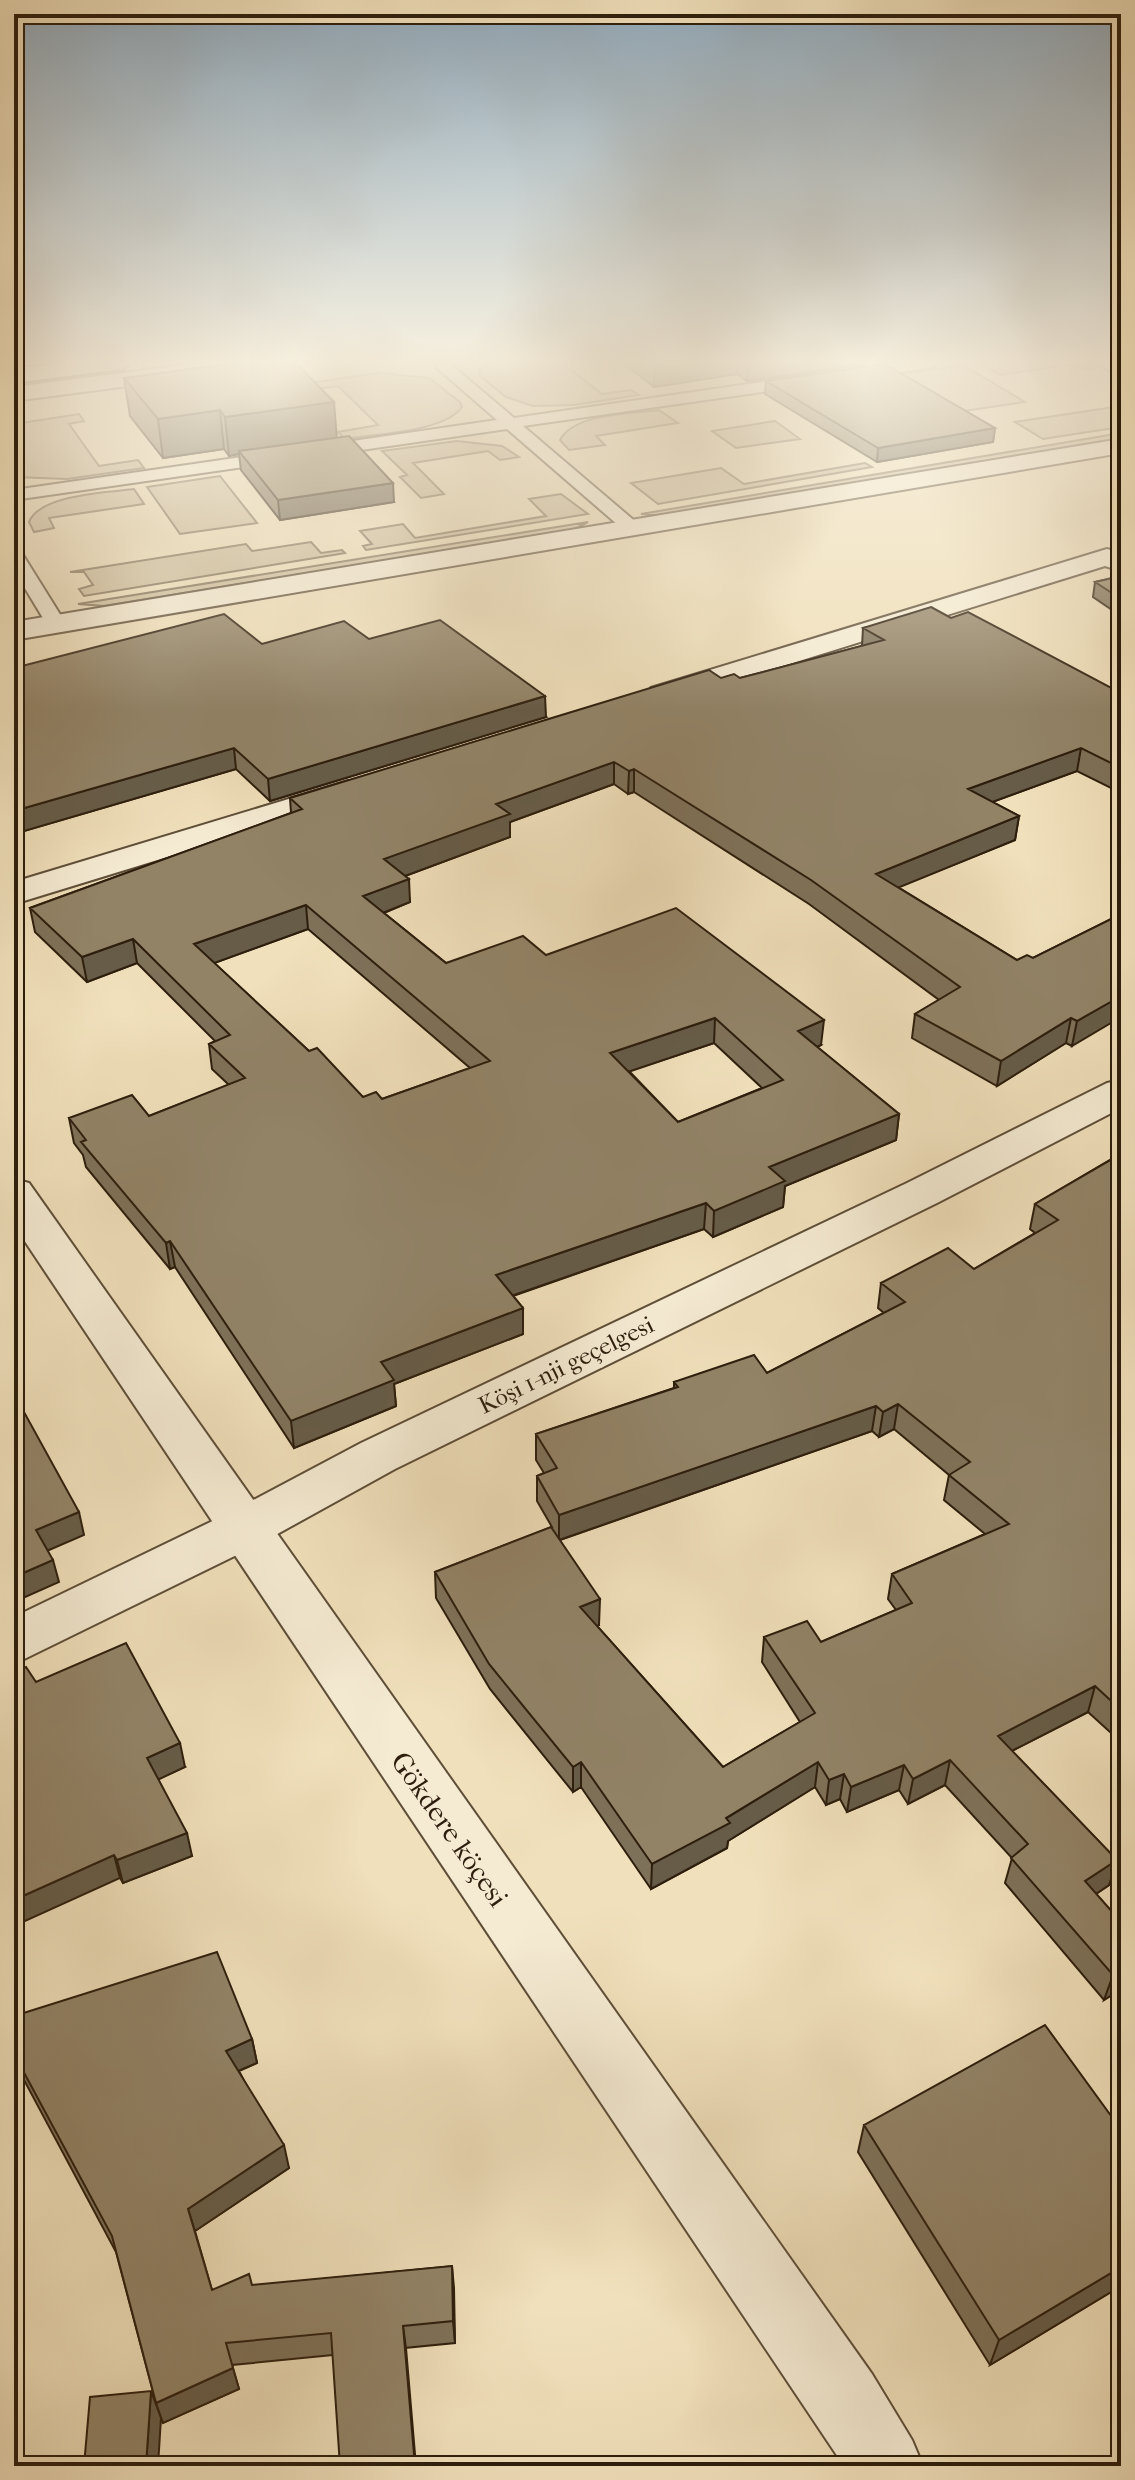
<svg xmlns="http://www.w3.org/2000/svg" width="1135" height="2480" viewBox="0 0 1135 2480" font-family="'IM FELL French Canon',serif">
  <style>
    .green { fill: #cfbf9d; stroke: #7e6e55; stroke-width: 2 }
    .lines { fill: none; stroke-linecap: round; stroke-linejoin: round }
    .service-casing { stroke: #5e4e38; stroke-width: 4 }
    .minor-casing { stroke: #5e4e38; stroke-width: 4 }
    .tertiary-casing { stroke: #5e4e38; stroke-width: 4 }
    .secondary-casing { stroke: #2d1e0d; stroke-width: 4 }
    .service { fill: #f5ebd3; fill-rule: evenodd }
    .minor { fill: #f5ebd3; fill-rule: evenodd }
    .tertiary { fill: #f5ebd3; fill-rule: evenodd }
    .secondary { fill: #f5ebd3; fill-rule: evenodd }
    .wall { fill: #7e7159; stroke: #2d1e0d; stroke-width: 2; fill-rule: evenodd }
    .shaded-wall { fill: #665c48; stroke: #2d1e0d; stroke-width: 2 }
    .building { fill: #928367; stroke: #2d1e0d; stroke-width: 2; fill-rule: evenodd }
    .labels { text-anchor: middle; stroke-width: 8; stroke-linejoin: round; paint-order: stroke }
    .street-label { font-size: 24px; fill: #2d1e0d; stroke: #f5ebd3 }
    .near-street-label { font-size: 28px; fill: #2d1e0d; stroke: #f5ebd3 }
  </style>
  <rect width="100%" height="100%" fill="#f0e0bb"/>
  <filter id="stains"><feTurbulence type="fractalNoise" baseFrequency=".0025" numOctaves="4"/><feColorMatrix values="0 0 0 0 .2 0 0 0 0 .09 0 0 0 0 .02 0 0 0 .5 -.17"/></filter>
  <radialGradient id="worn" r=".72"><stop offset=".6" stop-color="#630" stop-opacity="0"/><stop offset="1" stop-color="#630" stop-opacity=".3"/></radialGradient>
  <path class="green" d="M489 362H561L602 394 631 390 639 395 574 405 533 406 506 397 480 376 479 370Z
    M1080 362 1093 369 1086 370 1074 364 1000 375 979 363Z
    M963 365 1025 402 964 411 903 374Z
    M378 373 429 378 460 402 462 407C445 432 375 434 345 439L338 432 378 425 338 386 316 389 310 383Z
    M1121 406V427L1043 439 1015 422Z
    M659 410 678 423 596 436 605 445 569 450 560 440C574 413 632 414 659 410Z
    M79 414 84 421 69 424 99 466 138 460 144 468 67 479 14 477V424Z
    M775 421 800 439 736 448 712 431Z
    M1121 433V438L664 516 641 514Z
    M457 441 502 446 519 457 500 460 488 451 413 463 444 494 421 498 400 477 407 475 382 451Z
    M865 463 872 467 658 504 631 483 721 468 744 484Z
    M220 476 257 523 180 534 147 487Z
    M134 489 144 504 49 518 54 528 34 532 29 522C39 495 108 492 134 489Z
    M561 494 588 514 366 550 363 546 372 544 360 531 403 524 415 538 546 516 529 499Z
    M588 522 573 530 104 606 78 604Z
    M311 542 321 553 342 550 345 553 84 596 79 589 93 585 84 572H70L246 544 252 551Z"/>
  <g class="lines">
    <g class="service-casing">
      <path id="service" d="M436 362H448L514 418 804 376 812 381 804 386 523 426 637 523 640 527 631 532 625 531 507 429 14 500V490L497 420 437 368Z
        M901 362H940L933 367 851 379 843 374 851 369Z
        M1097 362 1121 365V376L1099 365Z
        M14 549 23 555 66 624 63 628 56 630 49 628 14 570Z"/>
    </g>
    <g class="minor-casing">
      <path id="minor" d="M206 362H268L257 369 14 401V387Z
        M1121 439V453L14 640V622Z
        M1107 549 1121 553V571L1105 566 673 700H651L647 694 651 688Z
        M348 781 360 784 364 791 360 798 14 904V882Z
        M1121 1080V1108L937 1203 395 1469 261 1543 14 1664V1617L225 1515 361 1443 907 1183 1107 1083Z"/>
    </g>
    <g class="tertiary-casing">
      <path id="tertiary" d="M14 1179 29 1183 872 2374 912 2440 923 2466H844L14 1225Z"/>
    </g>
    <g class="secondary-casing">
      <path id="secondary" d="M70 362H133L122 369 14 383V369Z"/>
    </g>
    <use href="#service" class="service"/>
    <use href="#minor" class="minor"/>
    <use href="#tertiary" class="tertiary"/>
    <use href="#secondary" class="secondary"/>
  </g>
  <path class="wall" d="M622 362H863V365L747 381 737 374 654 387Z
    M124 378 336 437 394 502 280 520 241 470 239 454 229 456 224 449 163 458 130 416Z
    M766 381 995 428 993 442 877 462 765 394Z
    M1121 576V616L1093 597 1095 582Z
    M951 618 1121 693V793L1077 771 992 802 1019 816 1015 840 898 887 1017 960 1033 958 1121 914 1072 1046 1066 1043 997 1086 912 1038 915 1014 939 1000 809 904 634 792 628 794 614 784 510 822V837L405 876 410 902 384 913 446 963 546 955 821 1045 817 1047 899 1114 896 1140 785 1186 783 1207 713 1237 704 1229 513 1296 523 1308V1334L394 1384 396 1406 294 1448 175 1267 170 1269 86 1167 83 1155 74 1143 69 1118 149 1116 229 1085 212 1069 209 1044 215 1041 137 963 87 982 35 932 30 908 291 813 290 798 721 678H740L862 646 863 628ZM308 929 470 1068 382 1099 363 1097 309 1051 214 963ZM714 1043 762 1088 678 1122 629 1071Z
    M369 639 546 717 270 801 236 769 14 834V668L262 644Z
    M1121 1145V1742L1088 1712 1012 1751 1117 1860 1109 1885 1096 1894 1121 1922V1989L1104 2000 1005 1883 1012 1858 945 1785 908 1804 899 1790 847 1812 840 1799 826 1805 815 1787 728 1841 727 1848 651 1889 581 1787 573 1792 490 1689 436 1598 435 1572 552 1527 537 1501V1476L544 1473 536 1460V1434L674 1388V1382L767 1373 884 1313 878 1308 881 1283 974 1269 1035 1233 1030 1229 1035 1204 1113 1158 1115 1149ZM894 1429 949 1475 944 1500 985 1534 892 1574 888 1599 896 1610 821 1642 764 1637 762 1662 800 1722 723 1767 597 1626 599 1625 560 1540 872 1431 879 1437Z
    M14 1673 36 1682 185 1767 158 1779 192 1856 123 1883 120 1878 14 1756Z
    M14 2016 252 2039 257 2063 239 2071 289 2168 195 2231 212 2290 452 2266 455 2343 232 2365 239 2389 163 2423 156 2403 116 2252 23 2078 14 2083Z
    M1121 2122V2286L990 2365 858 2152 864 2125 1117 2124Z"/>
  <path class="shaded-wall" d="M655 362H737V374L654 387Z
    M748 362H863V365L747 381Z
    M334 402 337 440 239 451V454L229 456 225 417Z
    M220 410 224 449 163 458 158 419Z
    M995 428 993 442 877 462 878 448Z
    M393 483 394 502 280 520 278 500Z
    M545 696 546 717 270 801 268 779Z
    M234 748 236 769 14 834V811Z
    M1081 748 1077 771 965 812 968 789Z
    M614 762V784L510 822V837L386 883 384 859 496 804Z
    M634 769V792L628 794 629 771Z
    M1019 816 1015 840 873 898 876 874Z
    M409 879 410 902 365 920 363 896Z
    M306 905 308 929 198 969 194 944Z
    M133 939 137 963 87 982 82 957Z
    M1121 996V1017L1072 1046 1077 1021Z
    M715 1018 714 1043 610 1078V1053Z
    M1071 1018 1066 1043 997 1086 1001 1061Z
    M824 1020 821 1045 796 1056 798 1031Z
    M899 1114 896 1140 785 1186 783 1207 713 1237 714 1211 769 1167Z
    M706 1203 704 1229 497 1301 496 1275Z
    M170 1241 175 1267 170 1269 166 1243Z
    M523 1308V1334L394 1384 396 1406 294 1448 291 1421 381 1362Z
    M898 1404 894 1429 879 1437 883 1412Z
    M876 1406 872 1431 559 1540V1515Z
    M79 1512 84 1535 42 1553 36 1530Z
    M53 1560 59 1582 14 1602V1577Z
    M600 1599 599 1625 580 1633V1607Z
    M1095 1686 1088 1712 992 1761 998 1736Z
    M180 1743 185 1767 153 1782 147 1758Z
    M950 1760 945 1785 908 1804 913 1779Z
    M581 1762V1787L573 1792V1767Z
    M818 1762 815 1787 728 1841 727 1848 651 1889 652 1864Z
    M904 1765 899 1790 847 1812 851 1787Z
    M844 1774 840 1799 826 1805 829 1780Z
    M187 1833 192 1856 123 1883 117 1860Z
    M114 1855 120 1878 14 1926V1900Z
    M1117 1860 1109 1885 1078 1906 1085 1881Z
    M1121 1970V1989L1104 2000 1113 1975Z
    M252 2039 257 2063 231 2074 226 2051Z
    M14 2054 23 2078 14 2083Z
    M284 2145 289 2168 195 2231 188 2209Z
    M452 2266 454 2288 455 2343 453 2321Z
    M1121 2267V2286L990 2365 999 2340Z
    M403 2326 406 2348 416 2466H415Z
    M233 2368 239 2389 163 2423 156 2403Z
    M151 2391 161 2418 158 2466H146Z"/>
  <path class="building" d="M240 362H295L334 402 225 417 220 410 158 419 124 378Z
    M885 364 995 428 878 448 766 381Z
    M349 436 393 483 278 500 239 451Z
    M1121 576V599L1095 582Z
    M931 607 951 618 968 612 1121 693V768L1081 748 968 789 1019 816 876 874 1017 960 1027 955 1033 958 1121 914V996L1077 1021 1071 1018 1001 1061 915 1014 960 987 811 880 634 769 629 771 614 762 496 804 510 814 384 859 409 879 363 896 446 963 523 936 546 955 676 908 824 1020 798 1031 899 1114 769 1167 785 1181 714 1211 706 1203 496 1275 523 1308 381 1362 394 1380 291 1421 170 1241 166 1243 81 1142 86 1140 69 1118 132 1095 149 1116 245 1078 209 1044 230 1035 133 939 82 957 30 908 302 809 290 798 709 670 721 678 734 674 740 678 884 640 863 628ZM306 905 490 1061 382 1099 376 1092 363 1097 317 1048 309 1051 194 944ZM715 1018 783 1080 678 1122 610 1053Z
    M224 614 262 644 344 621 369 639 440 620 545 696 268 779 234 748 14 811V668Z
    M1121 1154V1710L1095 1686 998 1736 1117 1860 1085 1881 1121 1922V1970L1113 1975 1011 1858 1028 1844 950 1760 913 1779 904 1765 851 1787 844 1774 829 1780 818 1762 726 1818 730 1823 652 1864 581 1762 573 1767 489 1664 435 1572 551 1527 600 1599 580 1607 723 1767 815 1713 764 1637 807 1621 821 1642 912 1603 892 1574 1009 1524 949 1475 970 1462 898 1404 883 1412 876 1406 559 1515 537 1476 557 1468 536 1434 678 1387 674 1382 754 1355 767 1373 905 1302 881 1283 948 1248 974 1269 1058 1220 1035 1204Z
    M14 1378 19 1403 79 1512 36 1530 53 1560 14 1577Z
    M126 1643 180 1743 147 1758 187 1833 117 1860 114 1855 14 1900V1763L23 1759 14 1744V1673L26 1667 36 1682Z
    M217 1952 252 2039 226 2051 284 2145 188 2209 212 2290 249 2274 252 2285 452 2266 453 2321 403 2326 415 2466H340L331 2333 226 2343 233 2368 156 2403 112 2236 14 2054V2016Z
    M1045 2025 1117 2124 1121 2122V2267L999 2340 864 2125Z
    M151 2391 146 2466H84L90 2397Z"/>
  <linearGradient id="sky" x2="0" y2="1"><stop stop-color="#91abbe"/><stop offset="0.51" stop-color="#f8f1e0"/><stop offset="1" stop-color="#f8f1e0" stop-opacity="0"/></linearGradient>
  <rect width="1135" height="709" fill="url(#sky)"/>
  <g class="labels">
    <g class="street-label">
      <text transform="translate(566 1365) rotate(-26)" y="8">Köşi 1-nji geçelgesi</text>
    </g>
    <g class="near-street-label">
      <text transform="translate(450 1829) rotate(55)" y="10">Gökdere köçesi</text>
    </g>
  </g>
  <rect width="1135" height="2480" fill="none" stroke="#f0e0bb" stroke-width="48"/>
  <rect x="16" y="16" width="1103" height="2448" fill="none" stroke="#2d1e0d" stroke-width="4"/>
  <rect x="24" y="24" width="1087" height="2432" fill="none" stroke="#2d1e0d" stroke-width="2"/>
  <rect width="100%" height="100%" filter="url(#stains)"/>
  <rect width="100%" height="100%" fill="url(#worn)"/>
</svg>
